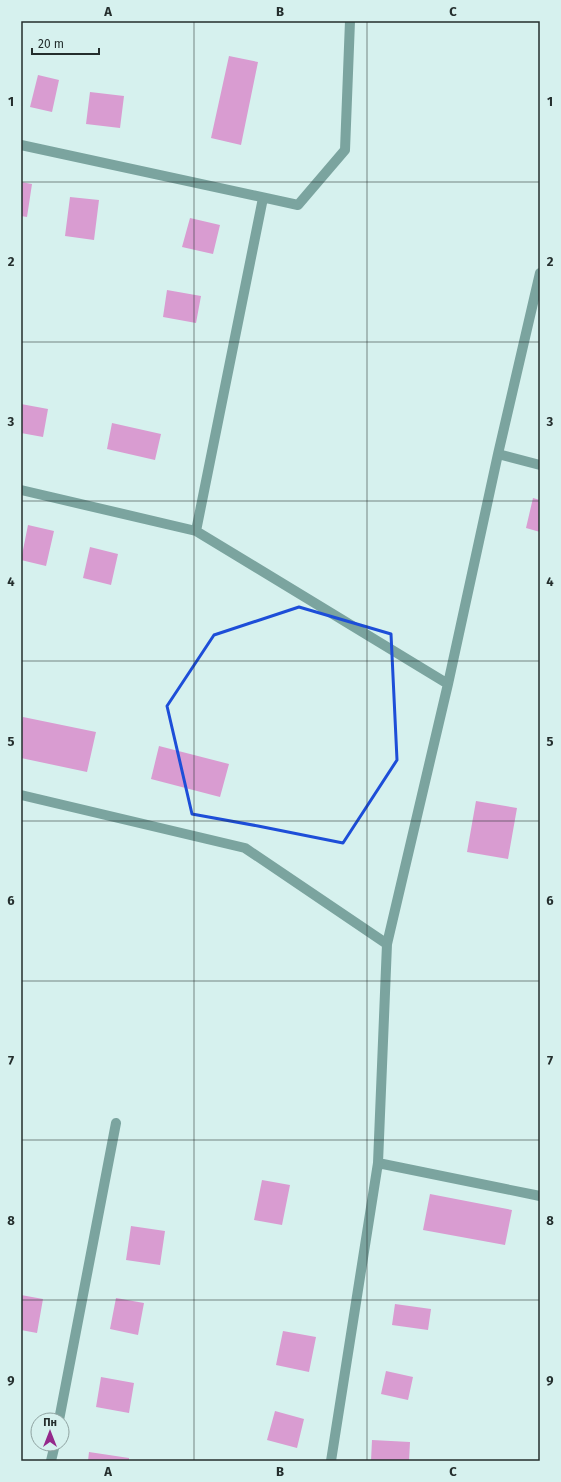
<svg xmlns="http://www.w3.org/2000/svg" width="561" height="1482" viewBox="0 0 561 1482" font-family="'Fira Sans',sans-serif">
  <style>
    .building { fill: #d99cd1 }
    .lines { fill: none; stroke-linecap: round; stroke-linejoin: round }
    .minor { stroke: #7ba49f; stroke-width: 10 }
    .marked { fill: none; stroke: #1d4ed8; stroke-width: 3; stroke-linejoin: round }
    .grid { fill: none; stroke: #242e2d; stroke-width: 1; stroke-opacity: 0.55 }
    .neatline { fill: none; stroke: #242e2d; stroke-width: 1.5 }
    .grid-label { font-size: 13px; text-anchor: middle; font-weight: bold; fill: #242e2d }
  </style>
  <rect width="100%" height="100%" fill="#d6f1ee"/>
  <path class="building" d="M229 56 258 62 241 145 211 138Z
    M38 75 59 80 52 112 30 107Z
    M90 92 124 96 120 128 86 124Z
    M21 182 32 184 27 217 21 216Z
    M70 197 99 200 94 240 65 236Z
    M190 218 220 225 213 254 182 247Z
    M167 290 201 296 196 323 163 317Z
    M21 404 48 409 43 437 21 433Z
    M112 423 161 434 155 460 107 449Z
    M533 498 540 500V532L526 528Z
    M28 525 54 531 46 566 21 560Z
    M90 547 118 554 111 585 83 578Z
    M23 717 96 732 87 772 21 758V727Z
    M159 746 229 764 220 797 151 779Z
    M476 801 517 808 508 859 467 852Z
    M262 1180 290 1185 282 1225 254 1220Z
    M430 1194 512 1210 505 1245 423 1230Z
    M131 1226 165 1231 160 1265 126 1260Z
    M21 1295 43 1299 37 1333 21 1330Z
    M116 1298 144 1303 138 1335 110 1329Z
    M395 1304 431 1309 428 1330 392 1325Z
    M283 1331 316 1337 309 1372 276 1365Z
    M386 1371 413 1377 408 1400 381 1394Z
    M101 1377 134 1383 129 1413 96 1407Z
    M275 1411 304 1419 297 1448 267 1440Z
    M372 1440 410 1442 409 1461H371Z
    M89 1452 129 1458V1461H88Z"/>
  <g class="lines">
    <path class="minor" d="M21 145 298 205 345 150 350 21
      M498 454 540 465
      M21 490 196 531 448 684
      M196 531 263 198
      M21 795 245 848 387 944
      M378 1163 540 1196
      M59 1420 116 1123
      M51 1461 55 1444
      M331 1461 378 1163 387 944 448 684 498 454 540 273"/>
  </g>
  <path class="marked" d="M299 607 391 634 397 760 343 843 258 826 192 814 167 706 214 635Z"/>
  <path class="grid" d="M194 21V1461M367 21V1461M21 182H540M21 342H540M21 501H540M21 661H540M21 821H540M21 981H540M21 1140H540M21 1300H540"/>
  <rect width="561" height="1482" fill="none" stroke="#d6f1ee" stroke-width="44"/>
  <g transform="translate(50 1432)"><circle r="19" fill="#d6f1ee" stroke="#8fa3a1"/>
  <path d="M0-3L7 15L0 10L-7 15Z" fill="#94298b"/>
  <text y="-6" font-size="11" font-weight="bold" text-anchor="middle" fill="#242e2d">Пн</text>
  </g>
  <path d="M32 48v6h67v-6" fill="none" stroke="#242e2d" stroke-width="2"/>
  <text x="38" y="48" font-size="12" fill="#242e2d" stroke="#d6f1ee" stroke-width="3" paint-order="stroke">20 m</text>
  <rect x="22" y="22" width="517" height="1438" class="neatline"/>
  <g class="grid-label">
    <text x="108" y="16">A</text>
    <text x="280" y="16">B</text>
    <text x="453" y="16">C</text>
    <text x="11" y="106">1</text>
    <text x="550" y="106">1</text>
    <text x="11" y="266">2</text>
    <text x="550" y="266">2</text>
    <text x="11" y="426">3</text>
    <text x="550" y="426">3</text>
    <text x="11" y="586">4</text>
    <text x="550" y="586">4</text>
    <text x="11" y="746">5</text>
    <text x="550" y="746">5</text>
    <text x="11" y="905">6</text>
    <text x="550" y="905">6</text>
    <text x="11" y="1065">7</text>
    <text x="550" y="1065">7</text>
    <text x="11" y="1225">8</text>
    <text x="550" y="1225">8</text>
    <text x="11" y="1385">9</text>
    <text x="550" y="1385">9</text>
    <text x="108" y="1476">A</text>
    <text x="280" y="1476">B</text>
    <text x="453" y="1476">C</text>
  </g>
</svg>
